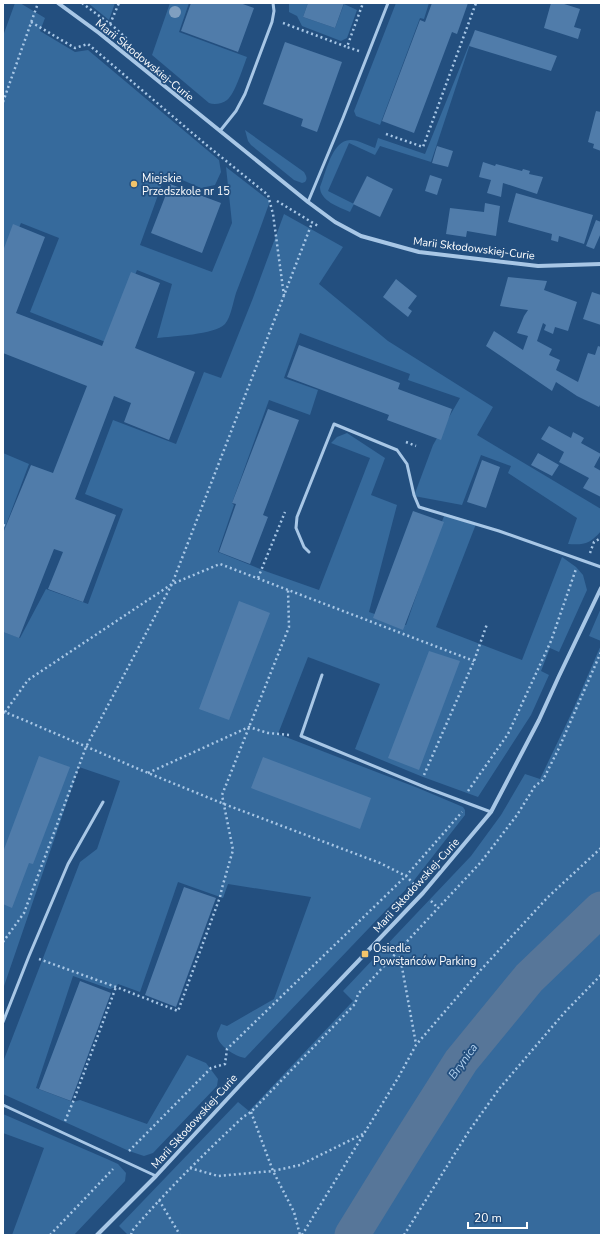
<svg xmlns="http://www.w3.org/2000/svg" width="604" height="1238" viewBox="0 0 604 1238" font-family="'Nunito Sans',sans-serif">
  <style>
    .green { fill: #366a9c }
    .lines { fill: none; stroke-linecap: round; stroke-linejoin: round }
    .river { stroke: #577699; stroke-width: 35 }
    .building { fill: #507caa }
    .path { stroke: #a8c7e6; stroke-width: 2.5; stroke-dasharray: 2 3; stroke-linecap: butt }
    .lane { stroke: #a8c7e6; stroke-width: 3 }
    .street { stroke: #a8c7e6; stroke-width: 4 }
    .tree { fill: #7f9fc0 }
    .poi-dot { fill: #f2c46b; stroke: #234f7f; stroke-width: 1.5 }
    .labels { text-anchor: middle; stroke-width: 3.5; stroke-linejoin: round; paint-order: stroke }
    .street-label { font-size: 11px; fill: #fff; stroke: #234f7f }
    .poi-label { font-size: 11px; fill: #fff; stroke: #234f7f; text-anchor: start }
    .water-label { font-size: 12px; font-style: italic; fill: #b3d1ee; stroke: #234f7f }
  </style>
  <rect width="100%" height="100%" fill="#234f7f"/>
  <path class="green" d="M15 3H20L45 18 40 31 75 52 88 50 219 160 221 172 215 185 201 188 166 173 140 245 212 272 232 223 226 167 270 201C259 232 248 262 236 293 233 302 231 317 225 324 214 335 173 336 157 338L172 284 137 270 108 343 30 312 59 238 21 223 3 265V36Z
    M88 3H115L109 20Z
    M170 3H189L179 32 247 57C243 67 235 94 227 100 222 104 214 105 209 103L152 55Z
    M289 3H308L303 17 335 28 344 4 357 10 347 38 341 41 302 26 297 16 289 12Z
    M396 3H429L424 19 420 18 380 125 356 116 354 111Z
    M473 35 431 162 380 146 375 155 349 143 328 191 354 204 350 212C339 207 320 201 320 187 326 173 332 139 351 140 358 140 367 145 375 148L378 138 425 154Z
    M245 130 304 172C306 176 308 178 305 182L302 183 294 180 251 145 248 141Z
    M284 214 343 247 319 284 388 341 493 407 477 435 601 509V531C590 544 584 545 568 544L577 518 508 473 511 466 481 455 462 505 414 496 433 445 460 398 408 380 410 374 300 333 284 378 318 390 310 415 269 400 232 503 234 505 218 552 265 571 319 590 370 458 331 443 337 437 347 433 385 458 371 495 397 505 369 612 406 625 445 513 476 524 436 627 522 660 562 557 576 567 583 575 587 590 559 652 550 648 541 671 549 675 531 715 478 797 423 777 355 749 380 684 308 657 278 734 418 788 463 807 465 810V815L412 883 245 1058C235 1056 216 1045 217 1033 218 1031 220 1027 221 1024L227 1026 274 999 311 897 228 884 223 898 178 882 140 992 118 984 116 987 110 989 73 976 36 1088 73 1102 80 1100 147 1124 187 1055 206 1063 218 1079 217 1086 153 1153 144 1156 129 1151 3 1094V1062L80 862 97 849 120 781 79 767 3 989V632L20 638 46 589 88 604 123 509 85 494 113 420 176 444 204 372 221 378 253 298Z
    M3 453 29 464 3 533Z
    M601 608V641L589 636Z
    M601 645V891L565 924 474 1025 337 1235H128L119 1226 238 1102 249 1111 353 1001 343 991 471 856 501 815 525 774 540 779 572 712Z
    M601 928V1235H367L490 1032Z
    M3 1114 107 1159 118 1164 126 1173 125 1181 74 1235H12L44 1148 3 1133Z"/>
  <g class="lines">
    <path class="river" d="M352 1235 407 1146 461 1061 529 978 601 909"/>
  </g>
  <path class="building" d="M191 3H240L254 8 238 52 181 31Z
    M308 3H344L335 28 303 17Z
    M432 3H468L457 34 452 32 414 133 382 121 420 20 425 22Z
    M551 3H561L580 9 574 27 581 29 578 39 544 28Z
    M475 30 557 56 551 71 469 46Z
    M285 42 342 62 317 132 301 126 303 119 263 104Z
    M596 111 601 112V151L593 148 594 144 588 142Z
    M437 146 453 151 448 167 432 163Z
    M483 162 495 166 496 164 522 171 523 169 530 171 529 174 543 177 537 194 503 183 501 197 487 193 491 180 479 177Z
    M430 175 442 179 437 195 425 191Z
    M367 176 393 189 380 217 353 204Z
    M170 184 221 203 202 253 151 233Z
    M516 193 593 215 584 244 559 236 558 242 551 240 552 234 508 222Z
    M485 203 500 206 496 236 467 231 466 237 446 234 450 208 484 212Z
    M596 220 601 222 600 232 601 233 594 249 586 246Z
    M13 224 45 237 16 313 102 346 131 272 160 283 135 348 195 372 169 440 124 422 131 403 114 396 75 499 116 515 83 602 48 589 63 552 54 549 19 638 3 632V533L31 465 53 473 87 386 3 353V251Z
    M508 277 547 281 544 290 577 302 568 331 555 327 553 334 544 330 546 325 543 323 537 341 552 349 549 355 560 360 556 370 578 382 588 353 595 355 598 346 601 347V403L599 407 577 396 556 382 552 391 486 346 494 331 523 350 528 336 517 333 524 316 528 310 500 306Z
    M396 279 417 296 408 308 412 311 408 317 383 297Z
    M592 292 601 295V325L583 319Z
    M299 345 400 383 398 389 452 409 441 440 387 420 389 415 287 377Z
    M268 409 299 420 263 515 268 517 250 564 219 552 236 504 232 503Z
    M549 426 571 438 573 432 584 438 581 443 601 454 594 467 601 471V497L583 488 589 478 559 462 564 452 541 439Z
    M538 453 559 465 552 476 531 465Z
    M482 460 500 467 486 508 467 502Z
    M413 511 444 522 403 630 373 618Z
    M239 601 270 613 229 720 199 709Z
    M429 651 460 661 419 770 388 758Z
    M39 756 70 767 33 864 29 863 12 908 3 904V852Z
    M263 757 371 798 360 829 251 788Z
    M184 887 216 898 176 1007 145 995Z
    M80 981 111 993 71 1101 39 1089Z"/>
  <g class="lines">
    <path class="path" d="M82 3 114 27 127 39
      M31 22 75 48 88 44 204 143 268 195 273 214 284 296
      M283 23 347 47
      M110 24 119 3
      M359 51 347 47 363 3
      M3 102 38 3
      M386 134 423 147 476 3
      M277 201 318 226
      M406 442 416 446
      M3 525 6 526
      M590 553 594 542 601 538
      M258 578 285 512
      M5 712 28 680 172 584 220 564 474 661
      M3 713 5 712 148 773 224 804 380 863 406 876 415 885
      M148 773 249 727 268 733 290 735
      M424 775 474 661 487 624
      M468 791 508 734 551 641 576 569
      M431 901 438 908
      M3 942 24 913 86 747 172 584 312 223
      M399 951 416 1044
      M39 959 116 987 178 1011 220 897 222 888 233 850 222 795 289 627 288 589
      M251 1112 273 1171 294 1212 300 1235
      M65 1121 73 1102 116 987
      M129 1151 211 1068 225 1064 227 1049 406 876 462 812
      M190 1168 218 1176 273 1171 300 1165 363 1134
      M159 1200 180 1235
      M50 1235 113 1169
      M131 1235 132 1231C167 1190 204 1154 243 1117L251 1112 355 1004 358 994 481 862 517 815 535 786 543 780 559 748 601 652
      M302 1235 398 1078 416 1045 477 974 548 897 601 848
      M404 1235 469 1131 499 1089 564 1013 601 975"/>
    <path class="lane" d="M220 131 236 111 245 94 272 22 274 11 273 3
      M308 202 343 118 388 3
      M309 552 304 547 296 528 297 517 334 424 397 450 407 464 414 495 419 507 499 531 601 567
      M322 675 301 736 427 788 491 812
      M3 1022 29 956 68 864 103 802
      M3 1105 156 1176"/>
    <path class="street" d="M58 3 99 33 308 202 335 222 361 236 419 252 538 266 601 264
      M97 1235 156 1176 242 1083 423 893 491 812 539 720 559 676 601 588"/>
  </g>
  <circle class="tree" cx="175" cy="12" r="6"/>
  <g class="poi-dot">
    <circle cx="134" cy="184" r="4"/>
    <rect x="361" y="950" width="8" height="8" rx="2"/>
  </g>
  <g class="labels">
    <g class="street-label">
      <text transform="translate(145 60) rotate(39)" y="4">Marii Skłodowskiej-Curie</text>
      <text transform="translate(474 248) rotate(7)" y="4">Marii Skłodowskiej-Curie</text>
      <text transform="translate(416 885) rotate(-48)" y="4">Marii Skłodowskiej-Curie</text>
      <text transform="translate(194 1121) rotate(-48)" y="4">Marii Skłodowskiej-Curie</text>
    </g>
    <g class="poi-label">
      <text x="142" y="182">Miejskie<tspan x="142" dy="13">Przedszkole nr 15</tspan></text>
      <text x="373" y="952">Osiedle<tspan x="373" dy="13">Powstańców Parking</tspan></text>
    </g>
    <g class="water-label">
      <text transform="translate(463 1061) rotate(-54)" y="4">Brynica</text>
    </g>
  </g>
  <rect width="604" height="1238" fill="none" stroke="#ffffff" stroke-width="8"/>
  <path d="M468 1222v6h59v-6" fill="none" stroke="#ffffff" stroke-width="2"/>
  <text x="474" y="1222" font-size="12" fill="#ffffff" stroke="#234f7f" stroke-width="3" paint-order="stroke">20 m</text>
</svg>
